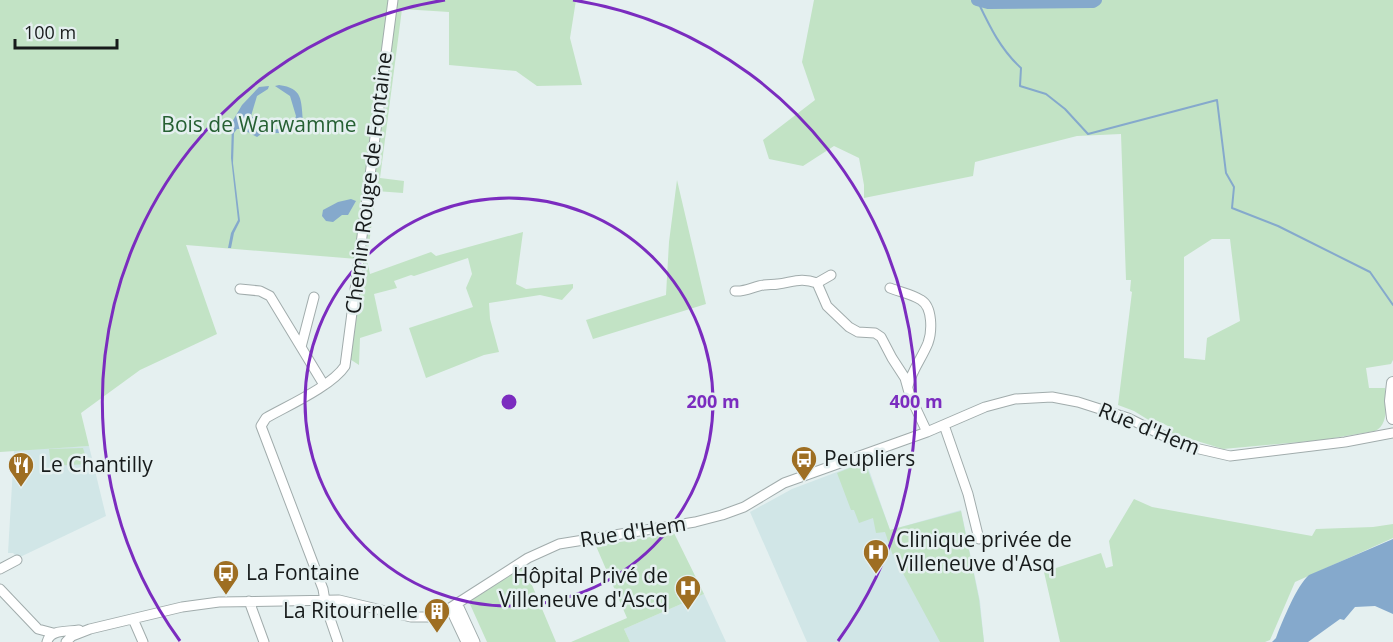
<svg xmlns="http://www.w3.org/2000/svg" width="1393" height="642" viewBox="0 0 1393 642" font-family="'Open Sans',sans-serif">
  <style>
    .built { fill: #d1e6e7 }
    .green { fill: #c2e3c5; fill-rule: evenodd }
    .water { fill: #85a9cc }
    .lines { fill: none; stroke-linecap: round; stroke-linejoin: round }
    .stream { stroke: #85a9cc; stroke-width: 2 }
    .river { stroke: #85a9cc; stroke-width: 12 }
    .minor-casing { stroke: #a1acac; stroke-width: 11 }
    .major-casing { stroke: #a1acac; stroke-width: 14 }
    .minor { stroke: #fff; stroke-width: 9 }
    .major { stroke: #fff; stroke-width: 12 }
    .ring { fill: none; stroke: #7b2cbf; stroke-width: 3 }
    .labels { text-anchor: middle; stroke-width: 5; stroke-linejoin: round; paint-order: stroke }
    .park-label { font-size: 21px; fill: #266033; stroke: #e5f0f0 }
    .street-label { font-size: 21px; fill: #171b1b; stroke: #e5f0f0 }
    .poi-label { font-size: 21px; fill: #171b1b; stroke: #e5f0f0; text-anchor: start }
    .centre { fill: #7b2cbf; stroke: #e5f0f0; stroke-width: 3 }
    .ring-label { font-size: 18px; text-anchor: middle; font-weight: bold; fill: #7b2cbf; stroke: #e5f0f0; stroke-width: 5; stroke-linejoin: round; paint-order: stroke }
  </style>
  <rect width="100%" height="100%" fill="#e5f0f0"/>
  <path class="built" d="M89 446 106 516 18 558 13 553H8L14 450Z
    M866 461 890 530 961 510 980 601 984 642H807L750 512 792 489Z
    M704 594 726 642H630L624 629Z"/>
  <path class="green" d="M0 0H576L570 38 582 85 537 86 516 71 449 65V12L402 9 380 178 404 181 403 193 376 191 367 260 370 274 431 252 436 256 523 232 516 284 526 289 573 284V288L562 300 540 295 489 303 490 319 499 352 484 355 426 378 409 328 473 307 466 288 472 274 468 258 414 276 411 275 394 281 397 288 374 294 382 331 360 338 359 365 342 354 357 259 186 245 217 334 140 370 81 413 89 446 0 452Z
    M814 0H1393V360L1391 364 1366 368 1369 388H1385C1385 402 1390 424 1375 431L1322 440 1223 449 1168 432 1170 427 1162 423 1160 427 1134 411 1118 405 1132 292 1130 291 1131 280H1126L1121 134 1077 136 975 162 973 176 864 198V185L859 158 834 146 803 166 769 159 763 140 815 100 802 62ZM1212 239H1230L1240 321 1207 338 1205 360 1184 358V257Z
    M677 180 706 304 593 339 586 320 666 295 669 242Z
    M83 448 88 464 51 466 49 449Z
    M865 462 890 530 961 511 979 599 984 642H940L892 553 885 532 876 533 873 518 859 523 854 510H851L837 473Z
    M1134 499 1152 507 1312 536 1316 529 1373 527 1393 524V538L1295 582 1270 640 1265 642H1060L1044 572 1101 553 1106 568 1113 566 1109 541Z
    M674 533 704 594 624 629 630 642H571L627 618 596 546Z
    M524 566 556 642H487L469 602Z"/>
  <path class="water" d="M279 85C303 88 301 100 303 121 294 133 285 133 271 133V130L287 128 293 125 296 116 290 96 275 86Z
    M269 86 268 89 257 96 251 116 257 120 264 132 257 137 242 129H237L234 133 233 163 240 221 234 233 231 248H228L231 233 238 220 231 158 232 122 242 105 259 87Z
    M351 199 356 201 348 215H342L333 222 326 221 322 216 323 210 338 202Z
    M1393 539V614L1375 606 1355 607 1344 620 1340 619 1308 642H1272L1276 638C1282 622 1297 585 1309 575Z"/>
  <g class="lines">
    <path class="stream" d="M977 0C989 25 1000 49 1021 68L1020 86 1046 94 1065 109 1088 134 1217 100 1226 173 1234 187 1232 208 1278 226 1370 272 1393 305"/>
    <path class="river" d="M977 0 988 3 1093 2 1096 0"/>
    <g class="minor-casing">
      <path id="minor" d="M817 283 827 306 849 327 858 332 875 333 881 337 892 358 905 378 910 396 927 432
        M890 288C900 292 912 294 921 300 933 307 932 332 928 343 922 358 912 370 908 386
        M240 289 260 291 270 296 324 385
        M735 291C746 292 754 286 764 285 769 284 773 285 778 284 793 282 801 277 817 283L831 275
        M301 347 314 297
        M944 425 968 494 979 539
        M0 569 17 560
        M0 589 38 629 53 633
        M249 601 264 642
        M457 603 475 642
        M450 608 466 642
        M133 619 143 642
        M47 642C50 629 67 632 79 630
        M66 642 72 636 90 629 182 607 219 602 339 600 411 617H429L450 608 528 558 559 544 695 522 722 515 744 507 784 483 927 432 985 407 1015 399 1052 397 1078 402 1128 418 1182 445 1230 456 1345 442 1393 433
        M338 642 326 607 323 589 261 426 266 418C287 406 332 386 345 366L393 0"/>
    </g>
    <g class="major-casing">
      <path id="major" d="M1393 383 1391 401 1393 418"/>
    </g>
    <use href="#minor" class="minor"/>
    <use href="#major" class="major"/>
  </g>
  <g class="ring">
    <circle cx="509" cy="402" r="204"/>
    <path d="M180 641A407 407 0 0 1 445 0M573 0A407 407 0 0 1 838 641"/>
  </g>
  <defs>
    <g id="bus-pin" transform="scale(1.35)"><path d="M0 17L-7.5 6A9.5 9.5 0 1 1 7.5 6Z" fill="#9e6e22" stroke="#e5f0f0"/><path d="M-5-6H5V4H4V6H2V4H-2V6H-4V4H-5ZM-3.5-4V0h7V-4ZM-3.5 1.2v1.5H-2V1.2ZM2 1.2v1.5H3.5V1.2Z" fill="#fff"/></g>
    <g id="restaurant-pin" transform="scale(1.35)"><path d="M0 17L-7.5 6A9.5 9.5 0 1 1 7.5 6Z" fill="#9e6e22" stroke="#e5f0f0"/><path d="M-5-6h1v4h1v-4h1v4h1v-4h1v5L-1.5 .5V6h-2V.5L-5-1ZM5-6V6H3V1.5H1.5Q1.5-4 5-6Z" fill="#fff"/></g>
    <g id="hospital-pin" transform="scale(1.35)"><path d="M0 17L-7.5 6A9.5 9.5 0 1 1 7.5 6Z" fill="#9e6e22" stroke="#e5f0f0"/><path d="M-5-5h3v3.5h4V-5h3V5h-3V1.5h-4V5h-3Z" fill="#fff"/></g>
    <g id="building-pin" transform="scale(1.35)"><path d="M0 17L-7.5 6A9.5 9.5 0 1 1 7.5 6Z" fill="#9e6e22" stroke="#e5f0f0"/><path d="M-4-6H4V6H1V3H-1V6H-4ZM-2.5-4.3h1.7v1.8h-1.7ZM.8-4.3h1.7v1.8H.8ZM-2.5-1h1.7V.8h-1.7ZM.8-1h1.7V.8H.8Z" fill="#fff"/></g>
  </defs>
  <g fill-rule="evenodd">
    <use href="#bus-pin" x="804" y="459"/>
    <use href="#restaurant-pin" x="21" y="465"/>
    <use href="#hospital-pin" x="876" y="552"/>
    <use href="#bus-pin" x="226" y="573"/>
    <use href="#hospital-pin" x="688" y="588"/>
    <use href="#building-pin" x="437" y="611"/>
  </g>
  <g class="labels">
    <g class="park-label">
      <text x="259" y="132">Bois de Warwamme</text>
    </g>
    <g class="street-label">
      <text transform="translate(369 183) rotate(-83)" y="7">Chemin Rouge de Fontaine</text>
      <text transform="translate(1149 429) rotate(22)" y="7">Rue d'Hem</text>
      <text transform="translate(633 532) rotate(-9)" y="7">Rue d'Hem</text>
    </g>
    <g class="poi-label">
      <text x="824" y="466">Peupliers</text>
      <text x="40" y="472">Le Chantilly</text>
      <text x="896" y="547">Clinique privée de<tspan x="896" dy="24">Villeneuve d'Asq</tspan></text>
      <text x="246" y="580">La Fontaine</text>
      <text x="668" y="583" text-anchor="end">Hôpital Privé de<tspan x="668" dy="24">Villeneuve d'Ascq</tspan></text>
      <text x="418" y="618" text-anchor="end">La Ritournelle</text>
    </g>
  </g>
  <circle cx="509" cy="402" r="9" class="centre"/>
  <g class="ring-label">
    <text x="713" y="408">200 m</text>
    <text x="916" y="408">400 m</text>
  </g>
  <path d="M15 39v9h102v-9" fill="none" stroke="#171b1b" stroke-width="3"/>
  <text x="24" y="39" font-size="18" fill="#171b1b" stroke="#e5f0f0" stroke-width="4.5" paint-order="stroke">100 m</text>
</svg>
